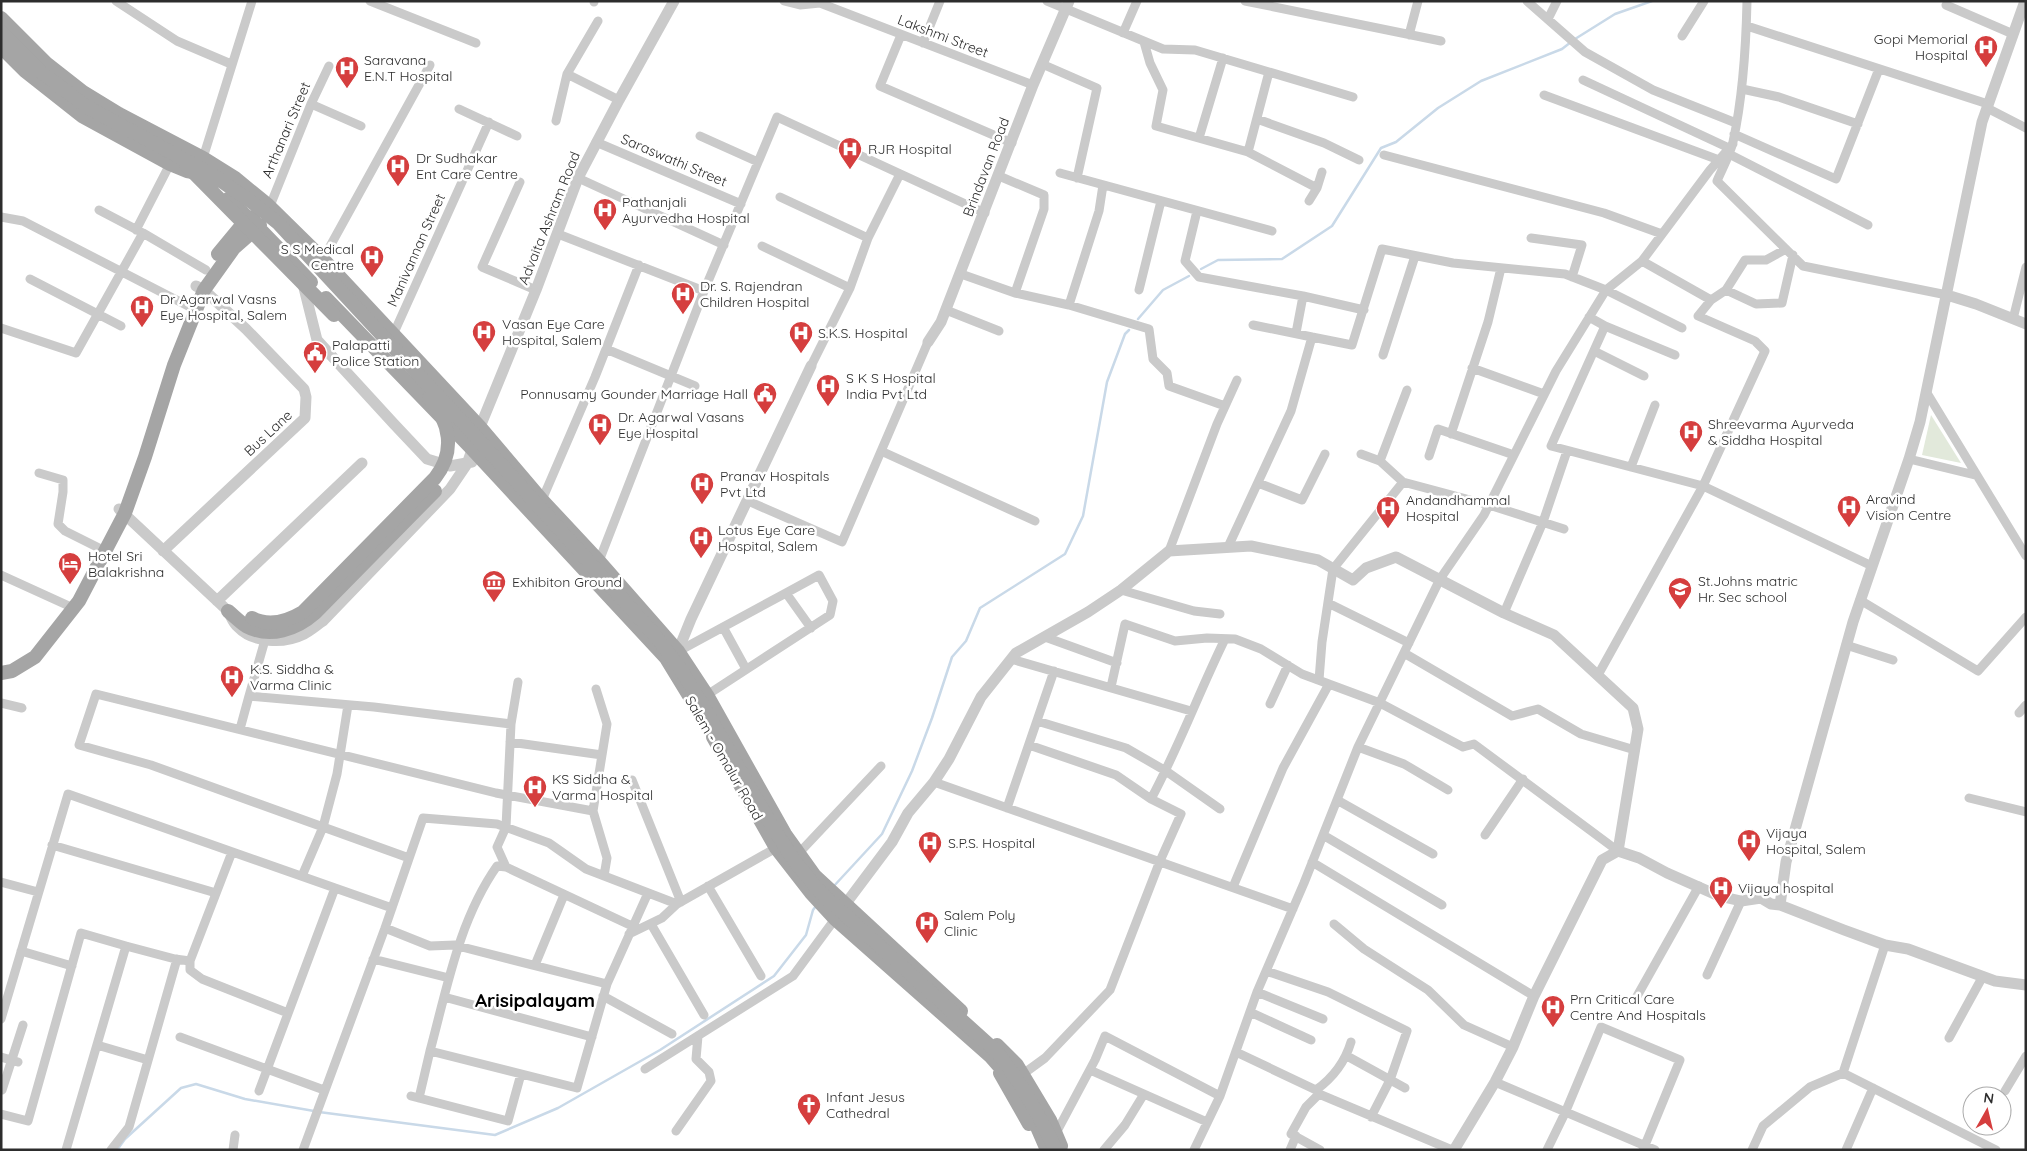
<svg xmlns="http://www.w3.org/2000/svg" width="2027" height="1151" viewBox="0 0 2027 1151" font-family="Quicksand,sans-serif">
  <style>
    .green { fill: #e2e9db }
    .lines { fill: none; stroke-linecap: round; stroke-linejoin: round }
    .stream { stroke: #c9d9e8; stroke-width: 2.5 }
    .minor { stroke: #cacaca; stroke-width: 9 }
    .tertiary { stroke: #cacaca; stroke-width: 11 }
    .primary { stroke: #a5a5a5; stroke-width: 14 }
    .primary-bridge { stroke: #a5a5a5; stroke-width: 14 }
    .labels { text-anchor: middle; stroke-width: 5; stroke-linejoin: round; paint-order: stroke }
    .street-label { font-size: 14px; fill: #2d2d2d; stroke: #fff }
    .poi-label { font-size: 14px; fill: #2d2d2d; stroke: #fff; text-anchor: start }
    .district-label { font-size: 19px; font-weight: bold; fill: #000; stroke: #fff }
  </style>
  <rect width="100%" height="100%" fill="#fff"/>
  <path class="green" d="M1931 415 1961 463 1922 455Z"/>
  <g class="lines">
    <path class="stream" d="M1575 39 1615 14 1652 1
      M1201 269 1218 260 1282 259 1332 226 1381 148 1396 142 1438 108 1481 81 1562 49 1571 42
      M1138 319 1163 290 1189 276
      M833 887 882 834 912 771 932 718 952 657 966 641 980 608 1065 554 1083 516 1107 382 1125 334 1129 330
      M319 1112 495 1135 558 1108 660 1050 774 976 806 935 813 910 816 906
      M117 1150 125 1139 181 1088 196 1084 245 1099 314 1111"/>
    <path class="minor" d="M116 1 177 41 231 64
      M370 1 476 43
      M784 1 800 5 820 3 1033 85
      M1047 1 1163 49 1195 50 1353 97
      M1245 1 1441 41
      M1527 1 1585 52 1653 90 1736 123
      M1747 1C1746 48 1743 96 1733 142 1730 155 1722 169 1717 181L1803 266 1947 295
      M594 2V1
      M1946 5 2013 34
      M1548 19 1557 1
      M1747 26 1988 104
      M1123 33 1137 1
      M901 35 880 86 1012 143
      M1409 35 1418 1
      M1682 36 1704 1
      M1144 42 1150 63 1163 90 1156 126 1248 152 1269 72
      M923 43 940 1
      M1042 64 1097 88 1077 178
      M567 74 619 100
      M1583 80 1729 148
      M1742 89 1779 97 1858 124
      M1544 95 1719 160
      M311 104 361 126
      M1987 108 2026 128
      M459 109 517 136
      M1257 119 1324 143 1359 160
      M556 121 567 74 598 21
      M1734 134 1836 179 1879 69
      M700 136 758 162
      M1199 138 1223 58
      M596 142 741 204
      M1248 152 1317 188
      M1729 154 1868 225
      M1384 155 1604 213 1662 234
      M203 158 252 1
      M1060 173 1272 231
      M999 176 1044 195V209L1015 293
      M578 178 724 245
      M520 182 482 267 536 290
      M780 197 868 238
      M1309 201 1317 188 1322 172
      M268 205 272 201 311 104 329 66
      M99 210 141 232
      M1197 211 1185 261 1199 277 1303 296 1364 310
      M1 217 23 221 194 309
      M136 230 170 164
      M558 234 704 291
      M1531 238 1582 245 1572 277
      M762 246 850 288
      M323 259 430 65
      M1642 261 1711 300
      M961 274 1015 293 1069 305 1149 329 1153 359 1167 373 1169 386 1225 406
      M30 279 121 326
      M1139 290 1161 201
      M1726 290 1756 304 1782 303 1793 255
      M1069 305 1099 211 1103 185
      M946 310 999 331
      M1589 317 1605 326 1551 446 1703 486 1765 351 1755 341 1698 316 1711 300 1726 290 1745 260H1766L1786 249
      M2013 319 2026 267
      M1253 325 1312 337
      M1605 326 1675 355
      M1 328 76 353 143 233 206 270
      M1296 333 1303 296
      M393 335 489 122
      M606 349 695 386
      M1594 351 1644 376
      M1383 355 1415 256
      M811 366 850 288 868 238 900 174
      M1472 368 1544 394
      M1927 393 2026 556
      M1451 434 1488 322 1501 268
      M881 451 1035 521
      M1361 454 1380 461 1403 482
      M1429 456 1438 429 1514 455
      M1909 459 1975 475
      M1380 461 1407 390
      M1631 467 1655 405
      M39 473 63 480V492L58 524 65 531 101 549
      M1258 483 1302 500 1325 454
      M542 500 595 377 639 265
      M748 501 842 542 928 342
      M1228 547 1291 411 1312 337 1352 345 1382 249 1453 263 1565 274 1606 290 1682 328
      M1169 551 1217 424 1237 380
      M599 561 704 291 777 117 985 213
      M1 575 69 606
      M1121 590 1194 611 1220 614
      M1860 600 1978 671 2026 617
      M1328 603 1409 643
      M1504 613 1543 522 1567 451
      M723 627 746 669
      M1045 637 1117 663
      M265 640 249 696 374 707 511 724 506 827 497 847 506 867 497 866C459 920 447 988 430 1051L577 1088 607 984 458 946 455 945 430 946 385 928
      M1846 645 1893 660
      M677 652 786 593 811 628
      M1404 653 1512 716 1538 709 1581 734 1635 750
      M1011 659 1191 711
      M1598 675 1703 486 1872 566
      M1319 680 1322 642 1333 569 1403 482 1489 505 1564 529
      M1111 687 1125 624 1175 641 1207 638 1235 639 1261 649 1302 674 1380 703 1463 747 1474 744 1618 851
      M596 689 607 724 593 811 607 858 604 876
      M707 695 830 615 833 601 819 575 786 593
      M1 703 22 708
      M1270 704 1288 665
      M2019 713 2026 705
      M1037 721 1126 748 1166 771 1220 809
      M511 724 518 682
      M240 729 249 696
      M510 742 602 755
      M1358 747 1404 764 1448 790
      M632 780 681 902
      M934 782 1293 909
      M1969 798 2026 812
      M1151 799C1179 747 1199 692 1225 639
      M1337 800 1433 854
      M1007 808 1054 671
      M1323 835 1442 905
      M1485 835 1523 779
      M52 845 216 893
      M799 853 881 766
      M409 858 151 765 79 745 96 694 496 793 593 811
      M1312 862 1534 996
      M506 867 632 926
      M302 876 323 827 337 774 348 705
      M1 882 38 892
      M708 886 761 976
      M1233 887 1283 768 1329 684
      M651 924 704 1015
      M1334 924 1364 949 1428 990 1464 1025 1513 1047
      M629 934 662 918 677 904
      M21 951 72 966
      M373 959 449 978
      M190 961V970L202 979 288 1013
      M535 965 564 895
      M1266 971 1328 992 1407 1031 1390 1080 1371 1117
      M1707 975 1741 901
      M607 984 648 893
      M1257 992 1323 1019
      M603 996 672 1034
      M444 997 592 1037
      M1636 998 1699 886
      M1250 1012 1311 1040
      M1 1019 68 794 392 908
      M180 1037 324 1090
      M1949 1038 1983 976
      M97 1045 148 1060
      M1236 1052 1316 1090 1319 1094 1452 1150
      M1347 1056 1405 1088
      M1 1057 18 1062
      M645 1069 793 976 835 919
      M1090 1070 1207 1122
      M1843 1073 1996 1150
      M1023 1074 1045 1058 1110 990 1160 861 1181 814 1151 799 1116 775 1029 745
      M1495 1082 1655 1150
      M2 1090 23 1025
      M1316 1090C1334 1077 1345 1062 1351 1042
      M259 1091 335 888
      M2005 1091 2026 1056
      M1319 1094 1306 1107 1291 1134 1320 1150
      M411 1096 508 1121 521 1074
      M419 1098 430 1051
      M1 1114 28 1121 81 933 126 946
      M676 1131 711 1081 709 1072 696 1059 698 1036
      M1055 1135 1095 1060 1105 1036 1220 1096
      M66 1150 126 946 175 959 190 961 232 852
      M111 1150 129 1127 177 959
      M233 1150 235 1135
      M303 1150 385 928 423 818 497 824 549 843 586 869 677 904 776 848
      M1104 1150 1125 1125 1144 1094
      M1194 1150 1220 1096 1257 992 1304 883 1358 747 1440 579 1484 515 1556 371 1606 290 1642 261 1710 170 1733 144
      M1290 1150 1296 1136
      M1547 1150 1565 1113 1601 1027 1680 1060 1643 1150
      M1752 1150 1763 1126 1810 1087 1843 1073 1885 945
      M1846 1150 1873 1088"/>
    <path class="tertiary" d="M303 284 317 340 394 424 427 459 450 466 472 462
      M1947 295 1976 304 2026 324
      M928 342 941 322 1033 85 1069 1
      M119 509 228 611C231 616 233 623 238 627 253 643 284 644 304 634 310 631 317 625 323 621L450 489 467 464 480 427 536 290 578 178 619 100 674 1
      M163 551 305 418 306 397 304 389 246 329 204 290 196 286
      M217 601 362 463
      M678 651 691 619 811 366
      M1780 905 1786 862 1853 622 1909 459 1920 422 1982 122 2025 1
      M841 910 892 842 908 813 934 782 949 759 981 697 1016 653 1088 612 1121 590 1169 551 1251 546 1318 560 1353 580 1366 568 1396 557 1504 613 1554 635 1633 708 1638 729 1618 851
      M1454 1150 1495 1082 1513 1047 1534 996 1602 860 1618 851 1639 858 1667 873 1719 896 1741 901 1761 898 1771 904 1780 905 1844 930 1885 945 1908 949 1995 981 2026 985"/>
    <path class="primary" d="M1 18 46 63 83 92 119 114 203 158 235 178 268 205 323 259 480 427 542 500 599 561 678 651 707 695 785 834 815 876 961 1011
      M1 47 25 71 82 116 170 164 187 171 198 173
      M228 199 258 227 311 282
      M218 254 242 225 253 217
      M326 298 471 448 666 658 699 712
      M228 611C234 616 240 622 246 626 270 639 297 629 315 613L435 491
      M1 673 12 671 35 657 79 601 125 513 145 457 174 365 204 290 234 248 260 225
      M713 737 776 848 811 893 835 919 990 1056 1011 1080
      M997 1045 1017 1065 1050 1120 1061 1146
      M1000 1073 1029 1124
      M1030 1111 1047 1150"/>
    <path class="primary-bridge" d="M1 32 41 72 87 107 211 174 253 203 278 223 479 440 654 634 680 668 702 704 776 833 797 864 821 893 997 1052C1021 1082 1039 1115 1056 1150
      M186 165 334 315
      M252 618C269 627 288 621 303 612L435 478C456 451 450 422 429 398"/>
  </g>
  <defs>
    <g id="hospital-pin" transform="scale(1.25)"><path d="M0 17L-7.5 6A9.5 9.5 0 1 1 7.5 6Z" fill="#d53e3e" stroke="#fff"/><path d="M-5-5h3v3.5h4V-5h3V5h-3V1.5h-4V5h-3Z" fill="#fff"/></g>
    <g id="civic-pin" transform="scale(1.25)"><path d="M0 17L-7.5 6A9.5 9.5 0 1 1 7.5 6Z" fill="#d53e3e" stroke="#fff"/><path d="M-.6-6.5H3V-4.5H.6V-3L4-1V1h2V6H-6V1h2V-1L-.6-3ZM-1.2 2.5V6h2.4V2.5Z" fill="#fff"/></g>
    <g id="hotel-pin" transform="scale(1.25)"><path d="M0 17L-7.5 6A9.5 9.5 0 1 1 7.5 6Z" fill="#d53e3e" stroke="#fff"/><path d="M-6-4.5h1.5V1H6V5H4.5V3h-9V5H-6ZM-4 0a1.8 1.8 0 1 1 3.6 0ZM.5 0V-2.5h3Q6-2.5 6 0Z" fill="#fff"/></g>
    <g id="museum-pin" transform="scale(1.25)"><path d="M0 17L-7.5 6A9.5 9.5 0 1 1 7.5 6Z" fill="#d53e3e" stroke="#fff"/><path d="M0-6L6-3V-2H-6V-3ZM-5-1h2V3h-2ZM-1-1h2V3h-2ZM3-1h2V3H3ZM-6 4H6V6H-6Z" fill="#fff"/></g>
    <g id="school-pin" transform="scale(1.25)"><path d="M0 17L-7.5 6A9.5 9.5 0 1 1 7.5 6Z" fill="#d53e3e" stroke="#fff"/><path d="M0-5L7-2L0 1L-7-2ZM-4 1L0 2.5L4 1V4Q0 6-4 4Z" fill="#fff"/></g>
    <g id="church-pin" transform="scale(1.25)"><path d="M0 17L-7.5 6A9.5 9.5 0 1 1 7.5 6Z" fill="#d53e3e" stroke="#fff"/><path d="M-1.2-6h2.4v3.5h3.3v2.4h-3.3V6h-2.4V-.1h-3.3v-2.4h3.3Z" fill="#fff"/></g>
  </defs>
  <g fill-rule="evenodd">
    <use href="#hospital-pin" x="1986" y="47"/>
    <use href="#hospital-pin" x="347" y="68"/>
    <use href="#hospital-pin" x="850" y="149"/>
    <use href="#hospital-pin" x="398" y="166"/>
    <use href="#hospital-pin" x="605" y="210"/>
    <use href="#hospital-pin" x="372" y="257"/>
    <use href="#hospital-pin" x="683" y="294"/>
    <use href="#hospital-pin" x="142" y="307"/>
    <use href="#hospital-pin" x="484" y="332"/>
    <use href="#hospital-pin" x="801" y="333"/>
    <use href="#civic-pin" x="315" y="353"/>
    <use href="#hospital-pin" x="828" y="386"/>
    <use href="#civic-pin" x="765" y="394"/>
    <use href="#hospital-pin" x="600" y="425"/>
    <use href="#hospital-pin" x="1691" y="432"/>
    <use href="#hospital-pin" x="702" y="484"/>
    <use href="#hospital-pin" x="1849" y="507"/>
    <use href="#hospital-pin" x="1388" y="508"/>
    <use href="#hospital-pin" x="701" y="538"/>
    <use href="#hotel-pin" x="70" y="564"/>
    <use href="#museum-pin" x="494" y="582"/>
    <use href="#school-pin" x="1680" y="589"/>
    <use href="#hospital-pin" x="232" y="677"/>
    <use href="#hospital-pin" x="535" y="787"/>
    <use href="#hospital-pin" x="1749" y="841"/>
    <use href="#hospital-pin" x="930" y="843"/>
    <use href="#hospital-pin" x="1721" y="888"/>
    <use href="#hospital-pin" x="927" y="923"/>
    <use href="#hospital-pin" x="1553" y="1007"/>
    <use href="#church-pin" x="809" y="1105"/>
  </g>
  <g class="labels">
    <g class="street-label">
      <text transform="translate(943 36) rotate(21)" y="5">Lakshmi Street</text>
      <text transform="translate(286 130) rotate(-67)" y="5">Arthanari Street</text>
      <text transform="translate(674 160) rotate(23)" y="5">Saraswathi Street</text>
      <text transform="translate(986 167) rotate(-69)" y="5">Brindavan Road</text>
      <text transform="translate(549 218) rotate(-68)" y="5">Advaita Ashram Road</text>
      <text transform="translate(416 250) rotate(-66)" y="5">Manivannan Street</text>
      <text transform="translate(268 433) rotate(-43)" y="5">Bus Lane</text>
      <text transform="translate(724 758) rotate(60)" y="5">Salem - Omalur Road</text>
    </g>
    <g class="poi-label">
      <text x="1968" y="44" text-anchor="end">Gopi Memorial<tspan x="1968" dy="16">Hospital</tspan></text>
      <text x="364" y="65">Saravana<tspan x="364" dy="16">E.N.T Hospital</tspan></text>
      <text x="868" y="154">RJR Hospital</text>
      <text x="416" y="163">Dr Sudhakar<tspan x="416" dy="16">Ent Care Centre</tspan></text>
      <text x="622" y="207">Pathanjali<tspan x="622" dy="16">Ayurvedha Hospital</tspan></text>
      <text x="354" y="254" text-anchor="end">S S Medical<tspan x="354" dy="16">Centre</tspan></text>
      <text x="700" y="291">Dr. S. Rajendran<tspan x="700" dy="16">Children Hospital</tspan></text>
      <text x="160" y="304">Dr Agarwal Vasns<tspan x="160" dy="16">Eye Hospital, Salem</tspan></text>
      <text x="502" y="329">Vasan Eye Care<tspan x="502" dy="16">Hospital, Salem</tspan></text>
      <text x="818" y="338">S.K.S. Hospital</text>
      <text x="332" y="350">Palapatti<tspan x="332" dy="16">Police Station</tspan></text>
      <text x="846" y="383">S K S Hospital<tspan x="846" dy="16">India Pvt Ltd</tspan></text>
      <text x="748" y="399" text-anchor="end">Ponnusamy Gounder Marriage Hall</text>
      <text x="618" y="422">Dr. Agarwal Vasans<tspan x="618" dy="16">Eye Hospital</tspan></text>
      <text x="1708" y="429">Shreevarma Ayurveda<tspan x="1708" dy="16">&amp; Siddha Hospital</tspan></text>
      <text x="720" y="481">Pranav Hospitals<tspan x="720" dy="16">Pvt Ltd</tspan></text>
      <text x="1866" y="504">Aravind<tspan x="1866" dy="16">Vision Centre</tspan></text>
      <text x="1406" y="505">Andandhammal<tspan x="1406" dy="16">Hospital</tspan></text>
      <text x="718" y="535">Lotus Eye Care<tspan x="718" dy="16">Hospital, Salem</tspan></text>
      <text x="88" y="561">Hotel Sri<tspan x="88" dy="16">Balakrishna</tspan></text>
      <text x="1698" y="586">St.Johns matric<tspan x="1698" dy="16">Hr. Sec school</tspan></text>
      <text x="512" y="587">Exhibiton Ground</text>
      <text x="250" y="674">K.S. Siddha &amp;<tspan x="250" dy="16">Varma Clinic</tspan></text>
      <text x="552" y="784">KS Siddha &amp;<tspan x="552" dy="16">Varma Hospital</tspan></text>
      <text x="1766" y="838">Vijaya<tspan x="1766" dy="16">Hospital, Salem</tspan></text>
      <text x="948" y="848">S.P.S. Hospital</text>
      <text x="1738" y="893">Vijaya hospital</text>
      <text x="944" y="920">Salem Poly<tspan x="944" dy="16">Clinic</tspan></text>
      <text x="1570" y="1004">Prn Critical Care<tspan x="1570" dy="16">Centre And Hospitals</tspan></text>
      <text x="826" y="1102">Infant Jesus<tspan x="826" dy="16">Cathedral</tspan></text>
    </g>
    <g class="district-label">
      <text x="535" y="1007">Arisipalayam</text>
    </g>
  </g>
  <rect width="2027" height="1151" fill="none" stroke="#2d2d2d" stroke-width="5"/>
  <g transform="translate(1987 1111) rotate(8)"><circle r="24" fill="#ffffff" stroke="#ababab"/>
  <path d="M0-4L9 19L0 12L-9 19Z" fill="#d53e3e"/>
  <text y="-8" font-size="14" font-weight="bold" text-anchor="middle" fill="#2d2d2d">N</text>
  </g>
</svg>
